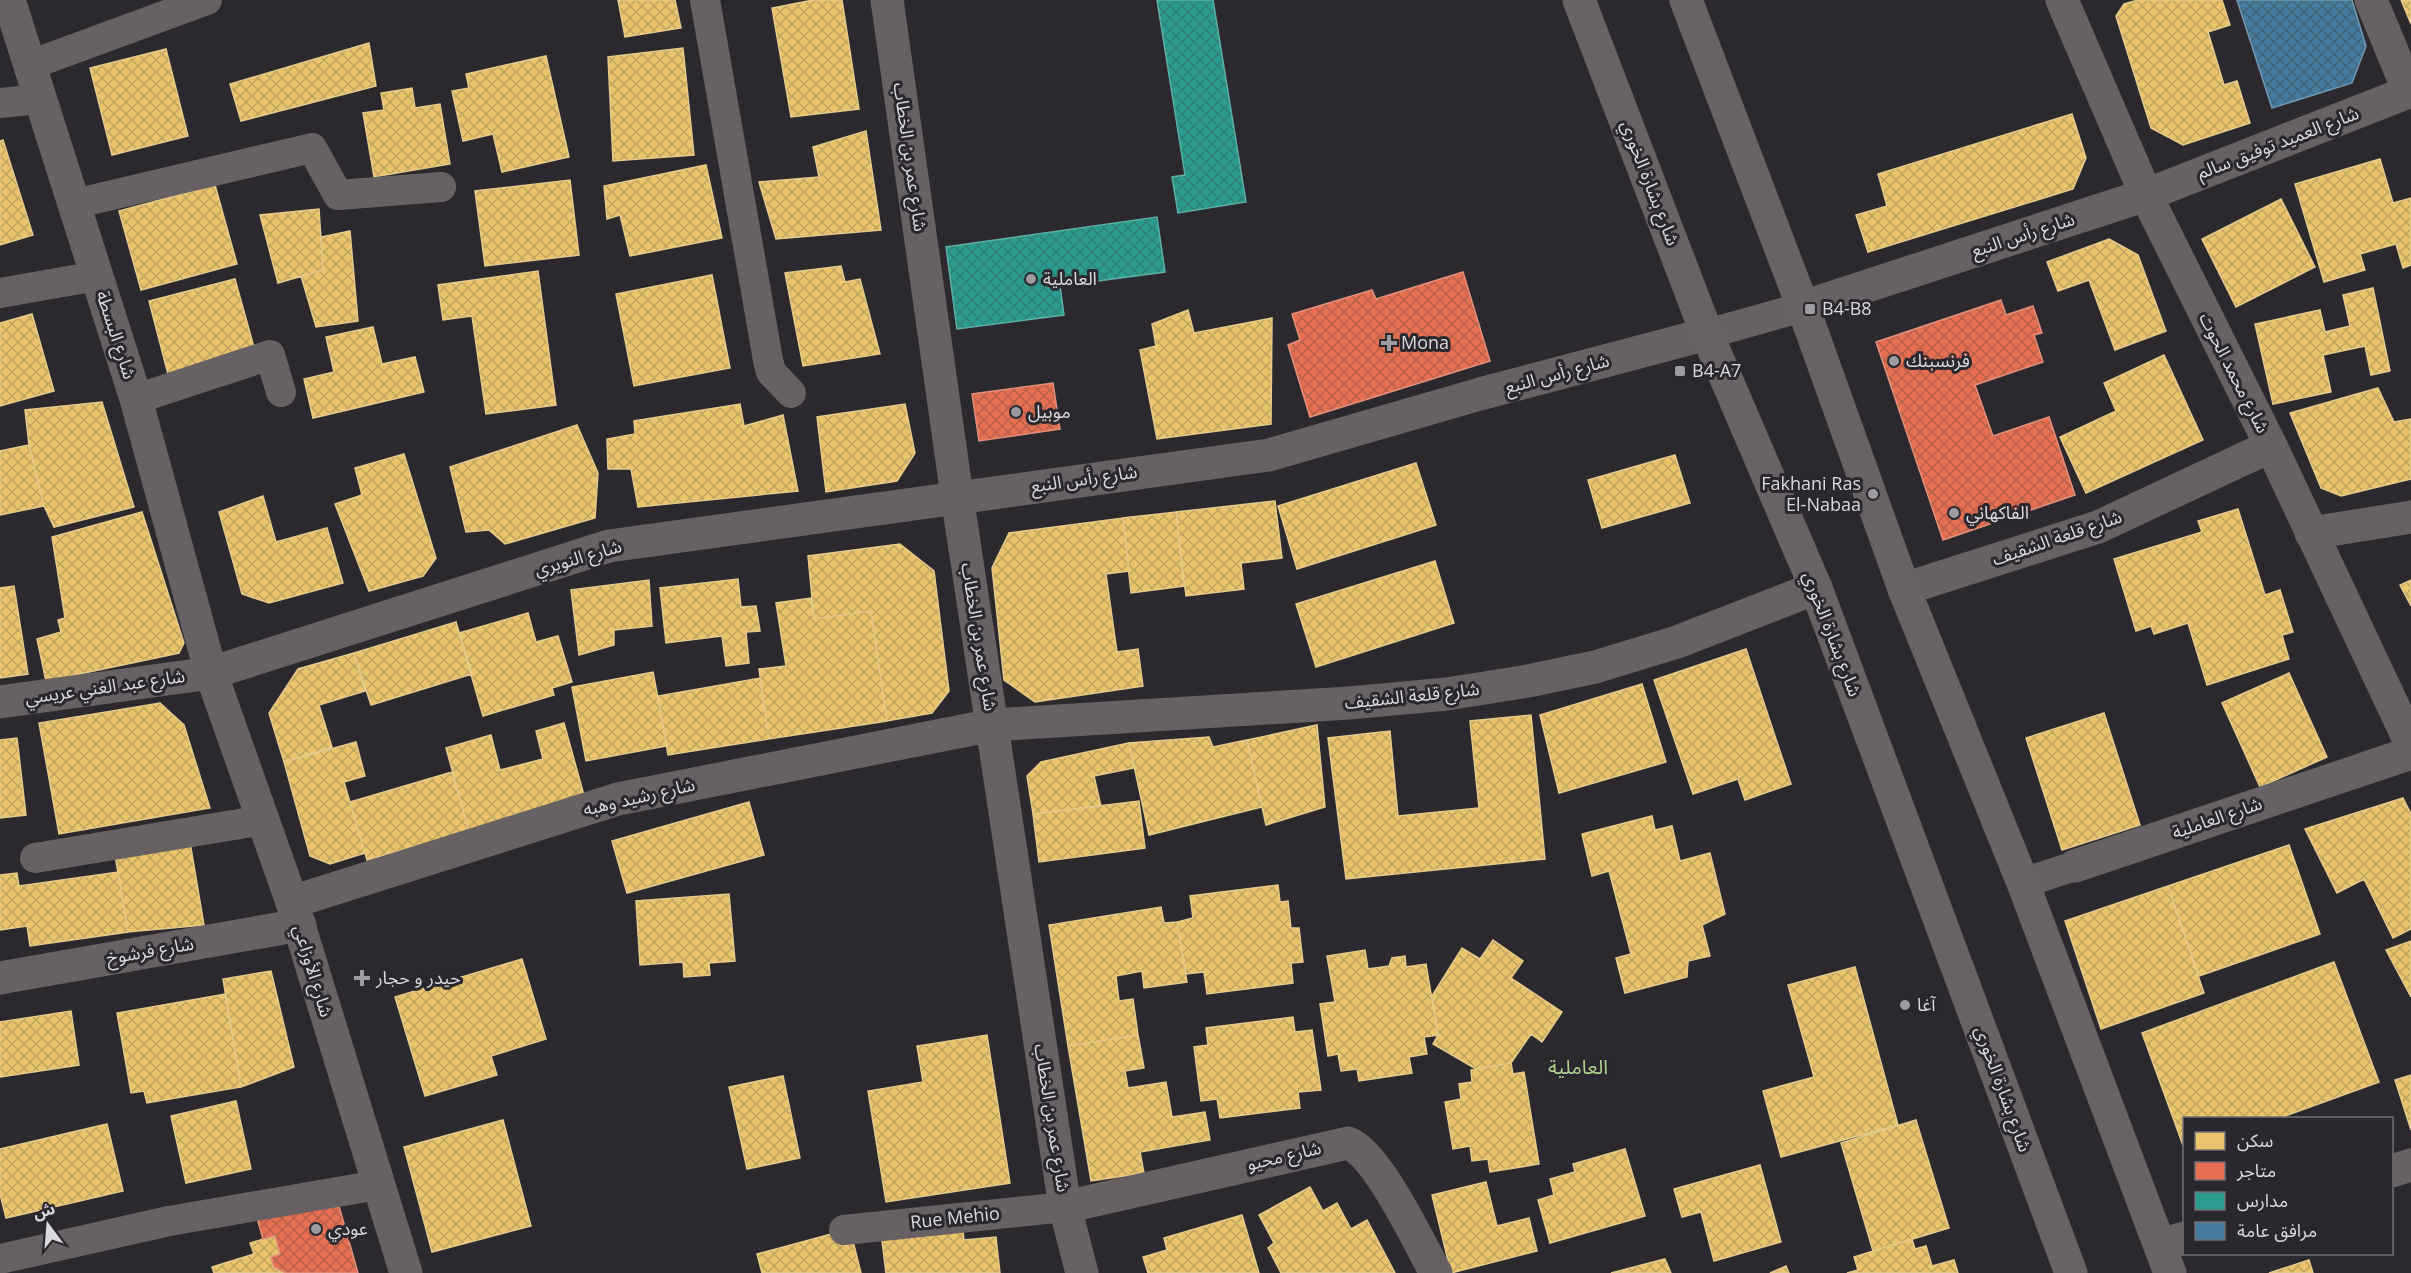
<svg xmlns="http://www.w3.org/2000/svg" width="2411" height="1273" viewBox="0 0 2411 1273" font-family="'Open Sans','Noto Sans Arabic',sans-serif">
  <style>
    .homes { fill: url(#homes-cross-hatch); stroke: #e4ca8c; stroke-width: 1.5 }
    .shops { fill: url(#shops-cross-hatch); stroke: #e38f7b; stroke-width: 1.5 }
    .schools { fill: url(#schools-cross-hatch); stroke: #5fafa6; stroke-width: 1.5 }
    .public { fill: url(#public-cross-hatch); stroke: #7297b0; stroke-width: 1.5 }
    .lines { fill: none; stroke-linecap: round; stroke-linejoin: round }
    .pedestrian { stroke: #676163; stroke-width: 30 }
    .minor { stroke: #676163; stroke-width: 33 }
    .tertiary { stroke: #676163; stroke-width: 33 }
    .primary { stroke: #696264; stroke-width: 33 }
    .poi-dot { fill: #9d9b9f; stroke: #2a282e; stroke-width: 2 }
    .labels { text-anchor: middle; stroke-width: 6; stroke-linejoin: round; paint-order: stroke }
    .street-label { font-size: 18px; fill: #dad9dd; stroke: #2a282e }
    .poi-label { font-size: 18px; fill: #dad9dd; stroke: #2a282e; text-anchor: start }
    .neighbourhood-label { font-size: 20px; fill: #acd28e; stroke: #2a282e }
  </style>
  <defs>
    <pattern id="homes-cross-hatch" width="8" height="8" patternUnits="userSpaceOnUse" patternTransform="scale(1.5)"><rect width="8" height="8" fill="#e9c46a"/><path d="M0 0l8 8M0 8l8-8" fill="none" stroke="#bfa360"/></pattern>
    <pattern id="shops-cross-hatch" width="8" height="8" patternUnits="userSpaceOnUse" patternTransform="scale(1.5)"><rect width="8" height="8" fill="#e76f51"/><path d="M0 0l8 8M0 8l8-8" fill="none" stroke="#b5614c"/></pattern>
    <pattern id="schools-cross-hatch" width="8" height="8" patternUnits="userSpaceOnUse" patternTransform="scale(1.5)"><rect width="8" height="8" fill="#2a9d8f"/><path d="M0 0l8 8M0 8l8-8" fill="none" stroke="#318178"/></pattern>
    <pattern id="public-cross-hatch" width="8" height="8" patternUnits="userSpaceOnUse" patternTransform="scale(1.5)"><rect width="8" height="8" fill="#457b9d"/><path d="M0 0l8 8M0 8l8-8" fill="none" stroke="#436479"/></pattern>
  </defs>
  <rect width="100%" height="100%" fill="#2b292d"/>
  <path class="homes" d="M618 0H675L681 28 625 37Z
    M813 0H842L859 109 791 117 772 8Z
    M2138 0H2222L2230 25 2208 32 2224 85 2237 81 2250 123 2183 145 2151 128 2116 16 2124 4Z
    M2401 0H2411V24Z
    M369 43 376 86 241 121 230 84Z
    M683 48 694 155 613 161 608 57Z
    M166 49 188 136 112 155 90 68Z
    M546 56 569 157 502 172 493 134 463 141 452 91 469 88 466 74Z
    M412 88 415 108 440 104 450 164 374 177 363 113 384 110 381 93Z
    M2072 114 2086 158 2073 189 1868 252 1856 215 1887 206 1878 174Z
    M866 131 881 230 776 239 759 182 819 177 813 147Z
    M3 140 33 235 0 245V141Z
    M2380 159 2393 203 2411 198V265L2403 268 2396 244 2360 254 2365 270 2324 282 2295 184Z
    M706 165 722 238 630 256 620 215 607 219 604 186Z
    M570 180 579 255 485 266 475 191Z
    M215 185 237 264 141 290 119 211Z
    M2281 199 2315 267 2236 307 2202 239Z
    M319 209 323 270 278 283 260 215Z
    M350 231 358 321 316 327 301 276 323 270 321 237Z
    M2109 239 2138 255 2166 331 2115 350 2089 280 2058 291 2047 262Z
    M841 266 845 282 860 279 880 354 803 366 785 273Z
    M538 271 556 405 486 414 472 316 443 320 438 285Z
    M712 275 730 368 634 386 616 294Z
    M235 279 255 351 168 374 149 301Z
    M2373 288 2390 371 2371 375 2365 346 2323 355 2331 392 2273 404 2255 324 2320 310 2325 332 2350 326 2343 295Z
    M1188 310 1194 333 1272 318 1271 424 1157 439 1140 350 1156 346 1152 324Z
    M32 314 54 391 0 406V323Z
    M373 327 382 364 415 357 424 392 313 418 304 379 334 372 326 337Z
    M2164 355 2203 440 2086 493 2060 437 2116 411 2104 383Z
    M2378 388 2394 422 2411 419V479L2341 496 2321 488 2290 413Z
    M102 402 134 507 54 527 44 506 29 445 25 410Z
    M740 404 744 426 783 415 798 491 638 507 631 469H608L607 439 635 434 634 421Z
    M905 404 915 453 897 481 826 492 817 417Z
    M577 425 598 473 595 518 505 544 489 530 466 532 450 467Z
    M29 445 44 506 0 515V451Z
    M404 454 436 558 423 576 369 591 335 504 362 495 355 468Z
    M1675 455 1690 503 1602 528 1588 480Z
    M1416 463 1436 525 1297 569 1278 506Z
    M263 496 276 542 327 528 343 583 269 603 242 594 219 512Z
    M1275 501 1282 558 1241 563 1244 589 1186 596 1176 512Z
    M2238 509 2265 595 2280 590 2293 632 2282 635 2289 659 2207 685 2188 623 2154 634 2151 626 2136 631 2114 559 2202 532 2198 521Z
    M142 512 184 643 179 653 46 681 37 639 61 632 58 620 65 618 52 537Z
    M1176 512 1184 586 1131 593 1123 518Z
    M1123 518 1129 571 1106 574 1117 652 1138 649 1143 686 1035 702 1004 680 992 568 1009 533Z
    M900 544 934 571 949 691 932 713 887 721 871 611 814 619 808 556Z
    M1435 561 1454 623 1316 667 1296 604Z
    M738 579 741 607 756 606 760 631 746 632 749 663 726 666 722 636 666 643 660 588Z
    M649 580 652 626 614 630V645L579 655 571 590Z
    M2411 580V606L2400 585Z
    M14 586 28 674 0 678V588Z
    M811 598 814 619 871 611 887 721 769 739 759 669 786 666 776 603Z
    M528 613 536 642 558 636 572 682 552 688 554 695 483 716 459 633Z
    M456 622 472 674 371 705 354 653Z
    M1746 649 1791 784 1745 800 1738 779 1693 794 1654 680Z
    M354 653 365 691 319 705 332 747 284 762 269 713 298 669Z
    M653 672 667 746 586 761 572 687Z
    M2289 673 2327 757 2260 787 2222 703Z
    M760 678 769 739 668 755 658 696Z
    M1642 684 1666 762 1559 793 1540 715Z
    M160 703 184 725 210 808 59 834 39 723Z
    M2104 713 2140 825 2062 850 2026 738Z
    M1531 715 1545 859 1346 879 1328 738 1390 731 1398 816 1479 808 1470 721Z
    M564 723 585 799 469 831 446 748 491 735 500 770 543 759 536 731Z
    M1317 725 1325 807 1266 825 1247 740Z
    M1209 737 1213 747 1247 740 1262 807 1149 835 1129 743Z
    M17 738 26 815 0 818V740Z
    M356 742 365 776 344 782 365 853 330 864 310 856 284 762Z
    M1129 743 1134 768 1094 776 1101 806 1033 814 1027 776 1041 762Z
    M452 772 469 831 367 860 350 802Z
    M2403 798 2411 814V929L2393 938 2364 879 2337 893 2305 829Z
    M1139 801 1145 848 1039 862 1033 814Z
    M749 802 764 855 627 893 612 841Z
    M1652 816 1655 830 1672 826 1680 861 1710 853 1725 914 1702 925 1710 956 1688 961 1687 977 1625 993 1616 958 1631 954 1609 871 1592 876 1582 834Z
    M190 842 204 925 128 932 115 855Z
    M2289 845 2320 934 2199 976 2168 886Z
    M118 872 128 932 30 946 27 926 0 930V875L17 873 19 886Z
    M1278 885 1280 902 1288 901 1291 928H1299L1303 962 1291 963 1293 983 1207 994 1204 972 1186 974 1177 922 1193 918 1190 896Z
    M2168 886 2204 993 2101 1029 2065 921Z
    M729 894 735 961 709 963 710 975 684 977 683 962 640 965 636 901Z
    M1161 907 1164 923 1177 922 1187 982 1144 988 1142 971 1116 976 1119 1001 1133 999 1138 1035 1068 1046 1049 925Z
    M1493 940 1523 961 1511 978 1562 1012 1542 1042 1531 1034 1511 1063 1476 1069 1433 1044 1438 1035 1432 996 1462 948 1480 959Z
    M2411 941V997L2386 950Z
    M1365 950 1368 969 1389 966 1392 958 1405 956 1406 967 1426 964 1438 1035 1424 1037 1427 1054 1409 1057 1412 1073 1359 1081 1357 1069 1341 1071 1338 1054 1328 1056 1320 1004 1335 1002 1327 956Z
    M522 959 546 1039 491 1056 497 1075 425 1096 395 997Z
    M2334 962 2379 1082 2280 1118H2184V1148L2142 1033Z
    M1855 967 1898 1125 1781 1157 1763 1091 1814 1077 1788 985Z
    M271 971 294 1067 241 1087 223 979Z
    M225 994 241 1087 147 1103 144 1091 131 1093 117 1013Z
    M71 1011 79 1065 0 1077V1022Z
    M1293 1017 1295 1032 1312 1030 1321 1090 1298 1092 1300 1108 1220 1118 1217 1099 1201 1101 1194 1047 1208 1045 1206 1028Z
    M987 1035 1010 1183 886 1202 868 1091 923 1082 917 1046Z
    M1138 1035 1144 1068 1125 1071 1128 1088 1166 1082 1172 1117 1205 1112 1210 1140 1140 1152 1144 1173 1091 1181 1068 1046Z
    M1511 1063 1513 1074 1524 1072 1539 1164 1490 1172 1488 1159 1472 1161 1470 1146 1453 1149 1445 1102 1461 1099 1459 1084 1472 1082 1471 1070Z
    M2411 1075V1130L2395 1080Z
    M783 1076 800 1158 747 1169 729 1087Z
    M236 1101 251 1169 186 1183 171 1116Z
    M503 1120 531 1226 432 1252 404 1147Z
    M1916 1120 1949 1228 1873 1251 1841 1143Z
    M107 1124 123 1191 6 1218 0 1194V1149Z
    M1625 1149 1645 1216 1550 1243 1538 1200 1554 1195 1550 1179 1575 1172 1573 1164Z
    M1760 1165 1781 1242 1714 1261 1701 1212 1682 1217 1674 1189Z
    M1486 1182 1497 1226 1529 1218 1537 1251 1451 1273 1432 1195Z
    M1310 1187 1323 1211 1337 1203 1351 1229 1367 1220 1395 1273H1281L1268 1248 1274 1243 1259 1215Z
    M1242 1215 1259 1273H1148L1143 1257 1167 1250 1164 1238Z
    M962 1223 964 1240 996 1237 1000 1273H886L881 1233Z
    M850 1229 861 1273H762L757 1254Z
    M275 1236 280 1254 271 1257 274 1267 286 1273H214L212 1267 254 1254 250 1243Z
    M1912 1239 1915 1249 1926 1246 1932 1266 1954 1260 1958 1273H1847L1858 1270 1854 1257Z
    M1665 1259 1671 1273H1611Z
    M2309 1260 2313 1273H2269Z
    M1786 1266 1789 1273H1770Z"/>
  <path class="shops" d="M1463 272 1490 361 1310 417 1288 345 1300 340 1292 314 1372 290 1376 299Z
    M2001 300 2006 315 2033 306 2042 333 2034 335 2043 362 1975 385 1993 436 2049 417 2075 495 1943 540 1876 342Z
    M1053 383 1060 429 979 441 972 394Z
    M339 1206 358 1273H286L274 1267 271 1257 280 1254 275 1236 263 1239 257 1218Z"/>
  <path class="schools" d="M1157 0H1213L1246 202 1178 213 1172 177 1185 175Z
    M1157 217 1165 272 1060 286 1064 315 957 329 946 247Z"/>
  <path class="public" d="M2237 0H2352L2366 46 2352 83 2272 108Z"/>
  <g class="lines">
    <path class="pedestrian" d="M705 0 768 360 771 372 791 393
      M30 65 207 0
      M0 103 40 99
      M74 204 312 148 338 195 441 187
      M0 293 97 276
      M1707 334 1803 307
      M136 399 270 355 281 392
      M35 858 264 820
      M2023 883 2075 866
      M844 1230 1065 1207
      M0 1259 169 1221 378 1185"/>
    <path class="minor" d="M2371 0 2409 92
      M2146 195 2411 91
      M2311 533 2411 517
      M1904 589 2098 527 2271 446
      M2075 866 2411 753
      M292 902 618 799 993 725 1349 703 1447 694 1528 681 1595 667 1677 642 1816 588
      M0 978 300 925
      M2392 1171 2411 1165
      M1065 1207 1348 1143C1378 1154 1419 1243 1436 1273
      M2160 1245 2184 1238"/>
    <path class="tertiary" d="M9 0 136 399 211 673 292 902 406 1273
      M887 0 957 496 1065 1207 1082 1273
      M2062 0 2146 195 2271 446 2411 744
      M1803 307 2146 195
      M0 702 211 673 609 546 1269 455 1480 394 1707 334"/>
    <path class="primary" d="M1579 0 1707 334 1816 588 2071 1273
      M1686 0 1803 307 1904 589 2023 883 2170 1273"/>
  </g>
  <g class="poi-dot">
    <circle cx="1031" cy="279" r="6"/>
    <rect x="1804" y="303" width="12" height="12" rx="3"/>
    <path d="M1386 334h6v6h6v6h-6v6h-6v-6h-6v-6h6z"/>
    <circle cx="1894" cy="361" r="6"/>
    <rect x="1674" y="365" width="12" height="12" rx="3"/>
    <circle cx="1016" cy="412" r="6"/>
    <circle cx="1873" cy="494" r="6"/>
    <circle cx="1954" cy="513" r="6"/>
    <path d="M359 969h6v6h6v6h-6v6h-6v-6h-6v-6h6z"/>
    <circle cx="1905" cy="1005" r="6"/>
    <circle cx="316" cy="1229" r="6"/>
  </g>
  <g class="labels">
    <g class="street-label">
      <text transform="translate(2278 143) rotate(-21)" y="6">شارع العميد توفيق سالم</text>
      <text transform="translate(910 157) rotate(82)" y="6">شارع عمر بن الخطاب</text>
      <text transform="translate(1650 183) rotate(69)" y="6">شارع بشارة الخوري</text>
      <text transform="translate(2023 235) rotate(-18)" y="6">شارع رأس النبع</text>
      <text transform="translate(116 335) rotate(72)" y="6">شارع البسطة</text>
      <text transform="translate(2234 373) rotate(63)" y="6">شارع محمد الحوت</text>
      <text transform="translate(1557 374) rotate(-15)" y="6">شارع رأس النبع</text>
      <text transform="translate(1084 479) rotate(-8)" y="6">شارع رأس النبع</text>
      <text transform="translate(2057 538) rotate(-19)" y="6">شارع قلعة الشقيف</text>
      <text transform="translate(578 558) rotate(-16)" y="6">شارع النويري</text>
      <text transform="translate(1832 634) rotate(69)" y="6">شارع بشارة الخوري</text>
      <text transform="translate(979 637) rotate(81)" y="6">شارع عمر بن الخطاب</text>
      <text transform="translate(105 687) rotate(-8)" y="6">شارع عبد الغني عريسي</text>
      <text transform="translate(1412 696) rotate(-6)" y="6">شارع قلعة الشقيف</text>
      <text transform="translate(639 797) rotate(-13)" y="6">شارع رشيد وهبه</text>
      <text transform="translate(2217 818) rotate(-19)" y="6">شارع العاملية</text>
      <text transform="translate(150 951) rotate(-10)" y="6">شارع فرشوخ</text>
      <text transform="translate(313 971) rotate(73)" y="6">شارع الأوزاعي</text>
      <text transform="translate(2003 1089) rotate(70)" y="6">شارع بشارة الخوري</text>
      <text transform="translate(1052 1118) rotate(81)" y="6">شارع عمر بن الخطاب</text>
      <text transform="translate(1284 1156) rotate(-13)" y="6">شارع محيو</text>
      <text transform="translate(955 1218) rotate(-6)" y="6">Rue Mehio</text>
    </g>
    <g class="poi-label">
      <text x="1043" y="285">العاملية</text>
      <text x="1822" y="315">B4-B8</text>
      <text x="1401" y="349">Mona</text>
      <text x="1906" y="367">فرنسبنك</text>
      <text x="1692" y="377">B4-A7</text>
      <text x="1028" y="418">موبيل</text>
      <text x="1861" y="490" text-anchor="end">Fakhani Ras<tspan x="1861" dy="21">El-Nabaa</tspan></text>
      <text x="1966" y="519">الفاكهاني</text>
      <text x="376" y="984">حيدر و حجار</text>
      <text x="1917" y="1011">آغا</text>
      <text x="328" y="1235">عودي</text>
    </g>
    <g class="neighbourhood-label">
      <text x="1578" y="1074">العاملية</text>
    </g>
  </g>
  <rect x="2183" y="1117" width="210" height="138" fill="#2a282e" stroke="#706f74" stroke-width="1.5"/>
  <rect x="2195" y="1132" width="30" height="18" fill="#e9c46a" stroke="#706f74" stroke-width="1.5"/>
  <text x="2237" y="1147" font-size="18" fill="#dad9dd">سكن</text>
  <rect x="2195" y="1162" width="30" height="18" fill="#e76f51" stroke="#706f74" stroke-width="1.5"/>
  <text x="2237" y="1177" font-size="18" fill="#dad9dd">متاجر</text>
  <rect x="2195" y="1192" width="30" height="18" fill="#2a9d8f" stroke="#706f74" stroke-width="1.5"/>
  <text x="2237" y="1207" font-size="18" fill="#dad9dd">مدارس</text>
  <rect x="2195" y="1222" width="30" height="18" fill="#457b9d" stroke="#706f74" stroke-width="1.5"/>
  <text x="2237" y="1237" font-size="18" fill="#dad9dd">مرافق عامة</text>
  <g transform="translate(48 1225) rotate(344)" stroke="#2a282e" stroke-width="4.5" paint-order="stroke">
  <path d="M0-4.5L10 22L0 15L-10 22Z" fill="#dad9dd"/>
  <text y="-9" font-size="16" font-weight="bold" text-anchor="middle" fill="#dad9dd">ش</text>
  </g>
</svg>
